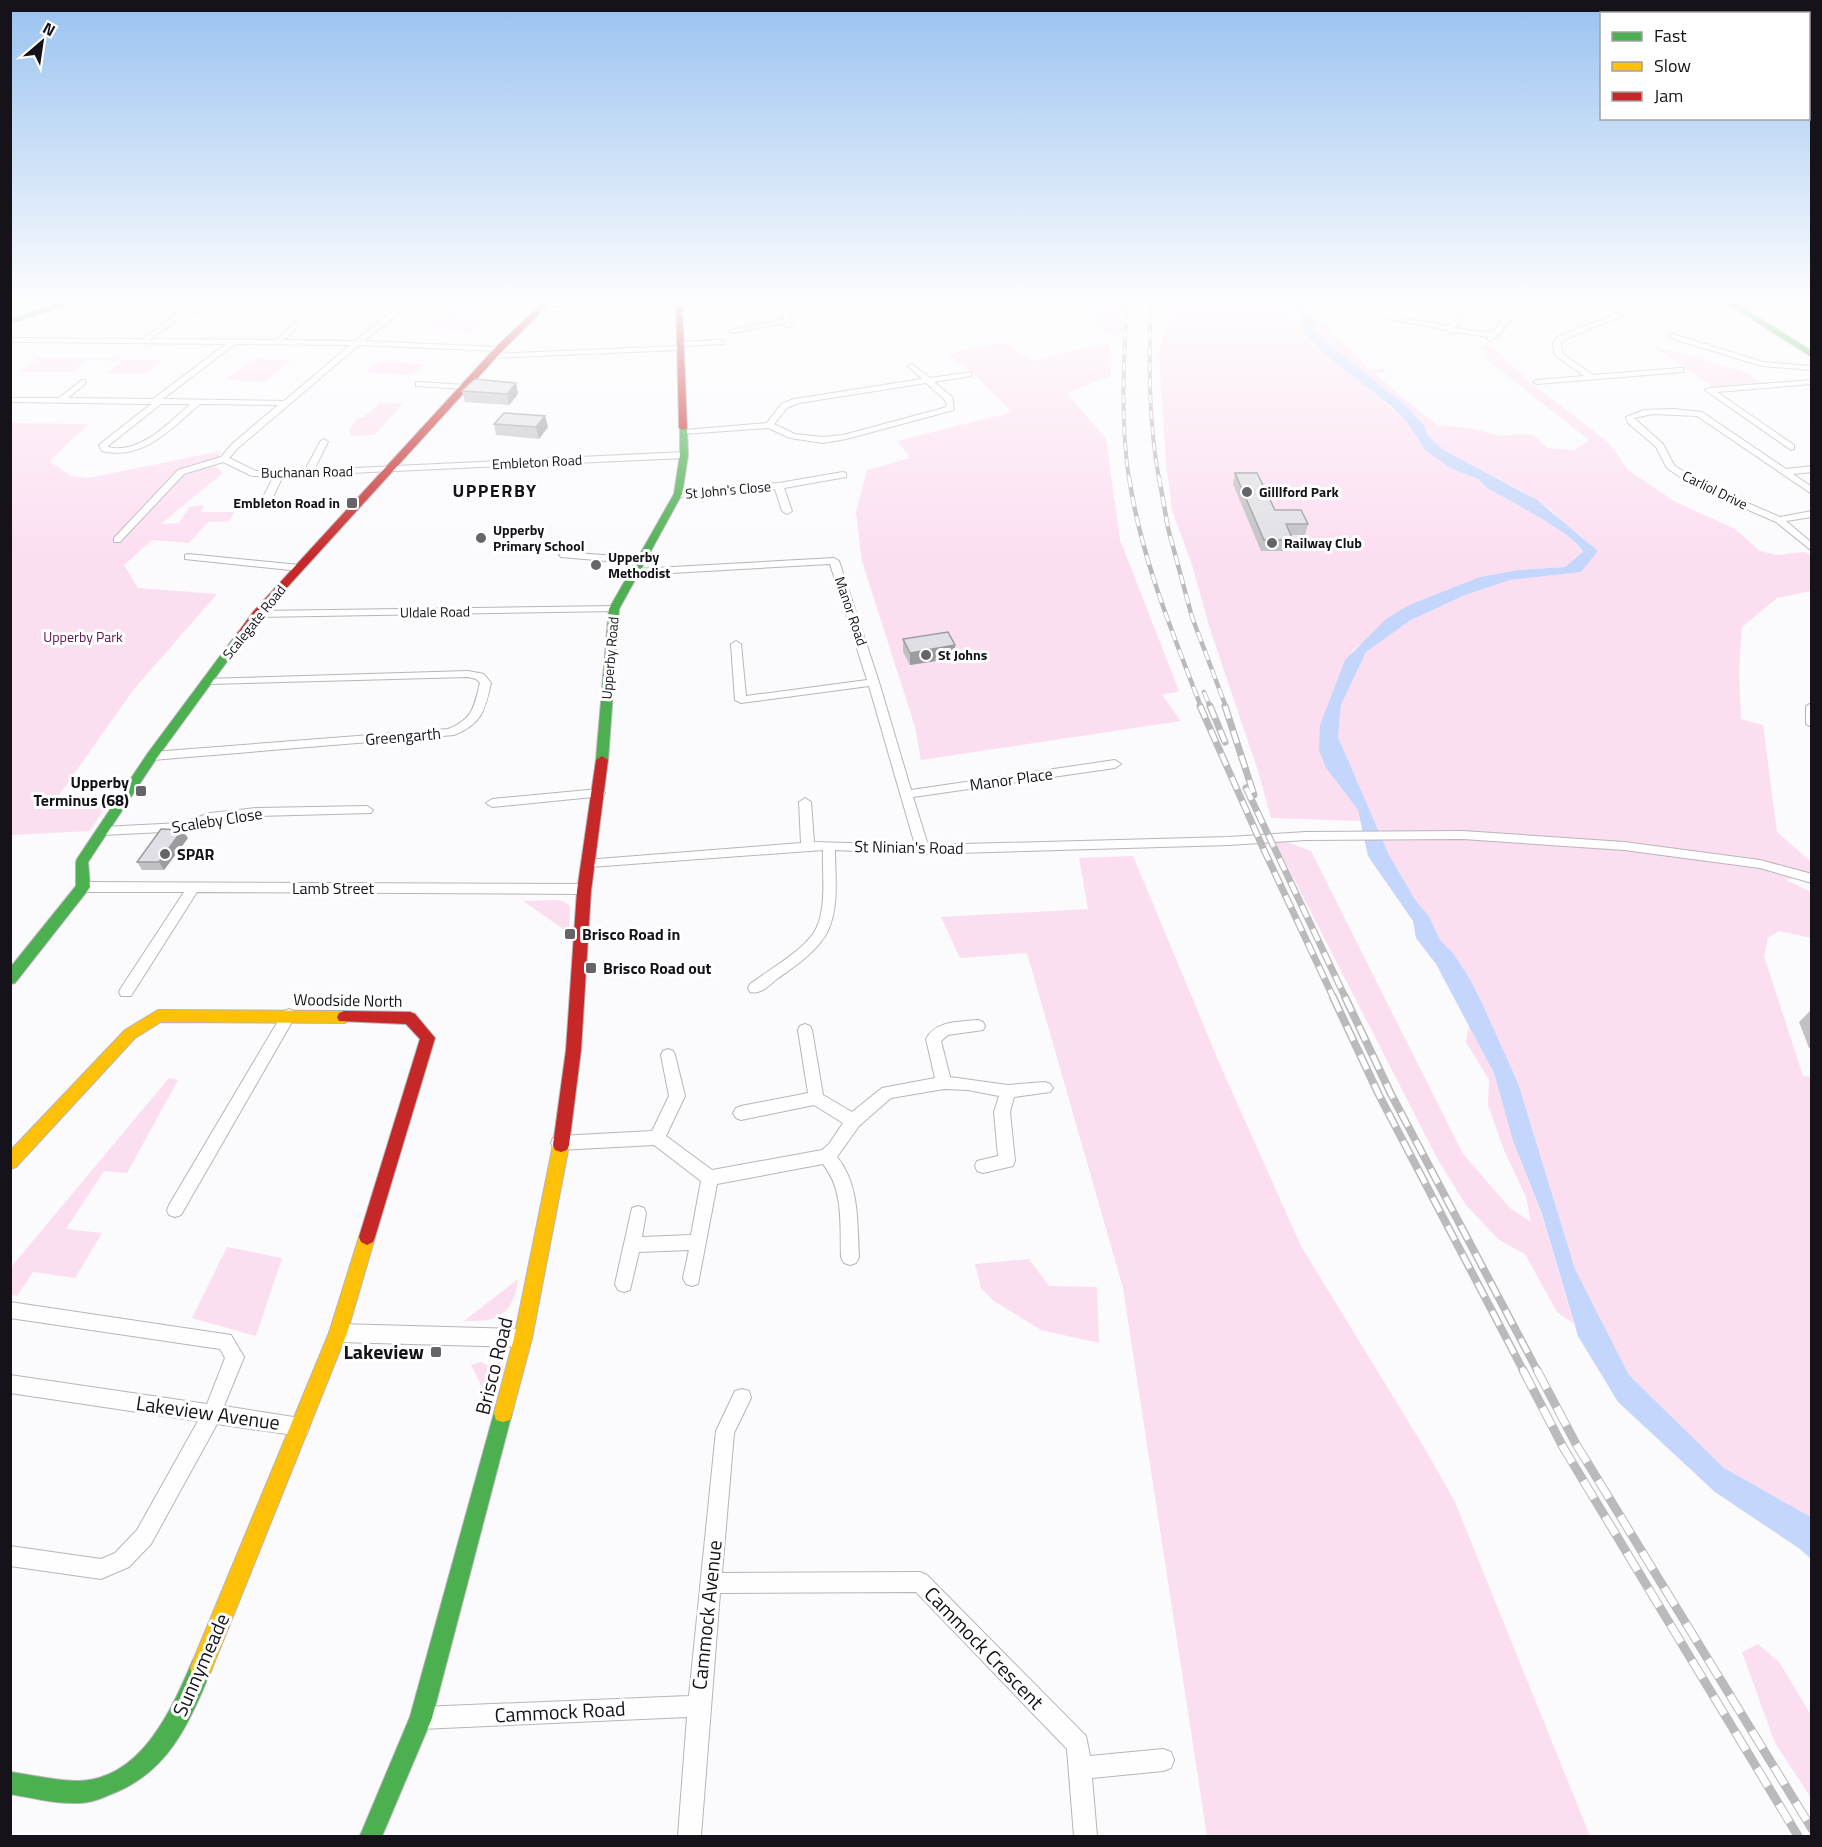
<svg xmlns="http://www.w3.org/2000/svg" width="1822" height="1847" viewBox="0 0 1822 1847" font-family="'Titillium Web',sans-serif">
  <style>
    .green { fill: #fcdef1 }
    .water { fill: #c4d6fc }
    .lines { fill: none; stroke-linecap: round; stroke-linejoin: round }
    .street-casing { stroke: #b7b5bb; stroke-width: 2 }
    .fast-casing { stroke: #b7b5bb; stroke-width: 2 }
    .slow-casing { stroke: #b7b5bb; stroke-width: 2 }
    .jam-casing { stroke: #b7b5bb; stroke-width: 2 }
    .street { fill: #fefeff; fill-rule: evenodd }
    .fast { fill: #4caf50; fill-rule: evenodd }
    .slow { fill: #ffc107; fill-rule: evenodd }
    .jam { fill: #c62828; fill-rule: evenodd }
    .rail-far4-casing { stroke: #bababc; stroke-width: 4 }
    .rail-far3-casing { stroke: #bababc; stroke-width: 4.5 }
    .rail-far2-casing { stroke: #bababc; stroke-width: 7 }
    .rail-far1-casing { stroke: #bababc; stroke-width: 8 }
    .rail-casing { stroke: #bababc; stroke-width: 9 }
    .rail-far4 { stroke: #fff; stroke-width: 2; stroke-dasharray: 8; stroke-linecap: butt }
    .rail-far3 { stroke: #fff; stroke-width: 3; stroke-dasharray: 10; stroke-linecap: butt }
    .rail-far2 { stroke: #fff; stroke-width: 4.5; stroke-dasharray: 13; stroke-linecap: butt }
    .rail-far1 { stroke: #fff; stroke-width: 5; stroke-dasharray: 16; stroke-linecap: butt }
    .rail { stroke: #fff; stroke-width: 7; stroke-dasharray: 21; stroke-linecap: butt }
    .wall { fill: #c0c0c5 }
    .shaded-wall { fill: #9c9ca0 }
    .building { fill: #dfdfe5; stroke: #9c9ca0; stroke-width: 1.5 }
    .poi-dot { fill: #666369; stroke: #fff; stroke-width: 2 }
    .labels { text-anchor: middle; stroke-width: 6; stroke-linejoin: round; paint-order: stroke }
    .far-street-label { font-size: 14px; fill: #15121a; stroke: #fff }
    .far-poi-label { font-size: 14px; font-weight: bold; fill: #15121a; stroke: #fff; text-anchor: start }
    .far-park-label { font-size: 14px; fill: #61114d; stroke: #fff }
    .street-label { font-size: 16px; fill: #15121a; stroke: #fff }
    .poi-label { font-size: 16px; font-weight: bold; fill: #15121a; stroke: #fff; text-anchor: start }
    .far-district-label { font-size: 18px; font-weight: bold; letter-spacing: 1.5px; fill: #15121a; stroke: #fff }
    .near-poi-label { font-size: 20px; font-weight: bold; fill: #15121a; stroke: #fff; text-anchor: end }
    .near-street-label { font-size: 20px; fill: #15121a; stroke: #fff }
  </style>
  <rect width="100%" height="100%" fill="#fbfafd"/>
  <path class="green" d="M461 299H506L491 313 448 310Z
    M1092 299H1123L1122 334 1116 337 1094 325Z
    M1178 299H1288L1293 317 1348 370 1407 422 1426 451 1452 469 1478 479 1487 488C1508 500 1575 534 1583 553L1565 567 1518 570 1480 577 1411 604 1353 650 1320 725 1326 768 1358 810 1360 821 1271 818 1258 771 1210 629 1192 565 1172 510 1166 463 1159 356 1162 335 1174 303Z
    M445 312 490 315 473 331 426 328Z
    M1318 322 1327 325 1370 370 1383 368 1386 372 1376 374 1401 397 1438 425 1469 428 1501 436 1520 434 1533 435 1547 448 1575 450 1589 440 1487 360 1485 351 1480 348 1489 344 1532 384 1608 442 1628 470 1674 501 1735 529 1760 551 1777 555 1805 552 1811 556V591L1777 598 1742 627 1739 672 1741 719 1763 725 1777 832 1811 862V873L1786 880 1811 892V938L1779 931 1768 938 1764 956 1803 1076 1811 1077V1517L1724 1468 1629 1375 1575 1269 1518 1083 1483 1005 1470 979 1453 953 1440 940 1429 916 1416 901 1389 855 1338 737 1341 705 1366 652 1411 620 1465 595 1510 580 1581 572 1597 551 1579 534 1564 524 1551 510 1520 490 1444 450 1427 435 1424 425 1405 405 1318 336 1313 328Z
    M1004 342 1032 361 1110 342 1111 376 1067 393 1106 439 1120 540 1179 691 1162 695 1181 721 921 760 915 727 862 561 856 512 867 470 910 458 897 441 1012 412 979 379 948 354Z
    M1651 345 1748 373 1762 383 1713 387Z
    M38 358 163 360 146 374 108 373 121 361 87 360 72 372H19Z
    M252 359 291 360 265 382 227 380Z
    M379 361 425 364 412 375 366 372Z
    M381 402 403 404 374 435 352 436 349 432 356 419 364 417Z
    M10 423 89 424 49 461 71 476 88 478 221 451 215 466 223 473 161 524 179 523 189 507 204 505 201 512H234L230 521 208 522 189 543 152 540 124 565 138 588 217 594 134 689 52 805 106 806 90 831 11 835Z
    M1275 842H1287L1311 851 1463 1154 1510 1208 1531 1222 1526 1197 1504 1150 1488 1105 1489 1080 1466 1042 1469 1025 1494 1073 1513 1141 1542 1215 1574 1324 1557 1312 1525 1254 1499 1240 1466 1205 1438 1160Z
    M1133 856 1224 1074 1301 1246 1425 1449 1455 1502 1590 1836H1207L1123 1288 1027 953 960 958 941 917 1088 909 1079 858Z
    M555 900 563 901 570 906 569 933 523 901Z
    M169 1078 178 1080 127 1173 104 1171 66 1229 102 1233 75 1278 33 1272 17 1296 11 1295V1267Z
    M227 1247 282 1258 256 1336 192 1318Z
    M1029 1259 1049 1286 1097 1287 1099 1343 1041 1330 994 1301 981 1288 975 1264Z
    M518 1279C513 1316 498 1322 464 1321Z
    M481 1362 490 1367 495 1375 487 1397 471 1365Z
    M1758 1644 1779 1662 1811 1715V1798L1775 1743 1742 1652Z"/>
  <path class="water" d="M1278 299H1296L1301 302 1300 306 1318 322 1313 328 1318 336 1405 405 1424 425 1427 435 1444 450 1537 500 1598 551 1581 572 1510 580 1465 595 1411 620 1366 652 1341 705 1338 737 1389 855 1416 901 1429 916 1440 940 1453 953 1470 979 1483 1005 1518 1083 1575 1269 1629 1375 1724 1468 1811 1517V1559L1800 1549 1715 1492 1618 1402 1578 1336 1542 1214 1513 1141 1494 1073 1436 964 1416 938 1413 921 1368 856 1358 810 1326 768 1319 750 1320 725 1345 660 1386 619 1411 604 1480 577 1518 570 1565 567 1583 552C1575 534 1508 500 1487 488L1478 479 1452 469 1426 451 1407 422 1390 405 1326 355 1303 332 1300 314Z"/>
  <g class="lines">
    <g class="street-casing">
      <path id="street" d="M41 299H52L67 305 64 307Z
        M198 299H206L194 308 226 312 223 314 189 312 151 339 276 340 295 323 299 325 284 340 355 341 409 299H417L364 341 499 347 503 349 499 351 359 345 238 448 229 458 256 471 305 470 320 442 324 439 328 442 314 470 684 452 688 455 684 458 283 476 269 505 264 508 259 505 274 476H252L223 462 184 474 120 542H114V538L178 470 221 457 232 444 278 405 200 404C171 429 143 461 102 451L99 445 151 404 10 402V398H59L82 380H85V384L68 398 153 399 226 344 10 342V338L142 339 180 312 151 310 149 307 186 308ZM235 344 350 345 284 401 163 399ZM161 404H190C169 423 139 455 108 447V446Z
        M345 299H354L332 309 289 307 286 305 289 303 331 305Z
        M779 299H785L792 327H786L785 323 732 333 728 331 784 319Z
        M1421 299H1447L1513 306 1515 299H1521C1519 312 1501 335 1491 341L1487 339 1489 337 1454 332 1451 333 1448 330 1388 319 1392 317 1450 326 1459 314 1463 316 1456 328 1492 333 1510 310Z
        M1655 299H1665L1563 340 1561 344 1563 354 1593 375 1680 368H1683V372L1537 384 1533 382 1537 380 1584 376 1555 355 1553 344 1557 337Z
        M1800 299 1812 301V306L1801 300Z
        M679 302 681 305 537 312 534 310 537 308Z
        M1673 334 1763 362 1812 366V370L1762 366 1670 338 1669 336Z
        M720 340 724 342 723 344 681 346 684 348 680 350 493 358 489 356 493 354 679 346 676 344 680 342Z
        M912 364 930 378 971 372V376L934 382 952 397 954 410 846 439 823 443 790 438 768 428 684 434 680 432 684 430 767 423 781 404 794 399 922 379 908 366ZM926 383 945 400 947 407 843 435 823 437 795 434 774 424 787 408 799 403Z
        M1812 380V384L1717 392 1794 445V449L1791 450 1705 390 1709 388Z
        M419 382 465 385 469 387 465 389 416 386V382Z
        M1674 409 1702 412 1786 469 1812 466V472L1793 474 1812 487V494L1697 416 1653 414 1634 418 1663 444 1674 465 1699 482 1780 517 1812 511V517L1786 521 1812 543V551L1776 522 1693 486 1667 468 1656 447 1628 423 1626 417 1644 410Z
        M843 472 846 473V477L784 488 792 511 787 514 782 511 775 489 678 497 674 494 678 491 779 483Z
        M564 552 642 558 647 561 642 564 561 557 559 555Z
        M188 554 300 565 305 568 300 571 185 559V555Z
        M834 558 839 561 879 682 911 790 1115 760 1121 764 1115 768 913 797 928 845 1229 837 1306 832 1463 831 1624 842 1760 860 1812 874V883L1760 868 1624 850 1463 839 1306 840 1229 845 923 854 835 850C835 880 841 918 820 943 809 957 792 968 777 979 769 985 761 995 750 992L748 988 750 984C770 969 798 954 813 934 828 912 822 875 823 850L590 867 585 866 584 863 585 860 801 843 799 802 805 798 811 802 814 842 915 845 869 686 741 703 735 700 731 644 736 641 741 644 746 696 867 680 830 564 636 575 631 572 636 569Z
        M614 606 619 609 618 611 257 617 252 614 257 611Z
        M468 671 484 674 491 683C485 710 482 724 454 735L152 760 146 756 152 752 448 729C473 719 474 707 480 683L476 679 468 677 208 684 204 683V679Z
        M1812 703V727L1806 724V706Z
        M599 789 605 793 603 796 492 807 486 803 492 799Z
        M367 806 373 810 371 813 257 816 211 821 182 831 103 835 97 831 103 827 181 823 210 813 257 808Z
        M83 882 584 884 591 889 584 894 197 892 131 996H121L119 992 121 988 184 892H83L76 887Z
        M289 1009 294 1011 296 1015 181 1215 175 1217 169 1215 167 1210 169 1205 284 1011Z
        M978 1020 983 1022 985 1026 983 1030 948 1035 941 1041 950 1077 1008 1085 1045 1082 1050 1084 1053 1088 1050 1092 1014 1097 1010 1112 1015 1161 1013 1166 983 1173 977 1171 975 1166 977 1161 998 1156 994 1112 999 1096 968 1090 944 1089 891 1098 859 1126 837 1157C860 1185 857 1223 859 1257L856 1263 850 1265 844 1263 841 1257C840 1225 844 1190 823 1164L717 1184 698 1284 692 1286 686 1284 683 1278 689 1250 639 1252 630 1290 624 1292 618 1290 615 1284 632 1208 638 1206 644 1208 646 1213 642 1237 691 1235 701 1181 654 1145 559 1150 553 1148 551 1143 553 1138 559 1136 652 1131 669 1096 661 1055 663 1051 668 1049 673 1051 675 1055 685 1096 666 1136 712 1170 822 1150 829 1144 843 1123 814 1105 741 1120 736 1118 733 1113 736 1108 741 1106 808 1093 798 1030 800 1026 805 1024 810 1026 812 1030 823 1095 852 1112 882 1088 935 1078 926 1039C936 1020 960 1022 978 1020Z
        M10 1302 231 1335 244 1357 224 1406 300 1418 307 1420 309 1427 307 1434 300 1436 217 1424 151 1544 129 1567 101 1579 10 1566V1546L101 1559 115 1553 137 1530 198 1421 10 1393V1375L207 1404 225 1358 220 1349 10 1318Z
        M338 1324 523 1329 529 1332 532 1338 529 1344 523 1347 338 1342 332 1339 329 1333 332 1327Z
        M742 1389 749 1391 751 1398 734 1433 722 1573 920 1572 927 1575 1086 1736 1090 1756 1163 1749 1171 1752 1174 1760 1171 1768 1163 1771 1092 1778 1097 1836H1074L1067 1749 916 1592 720 1593 701 1836H678L687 1717 421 1729 413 1726 410 1718 413 1710 421 1707 689 1696 716 1431 735 1391Z"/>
    </g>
    <g class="fast-casing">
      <path id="fast" d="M74 299H85L10 323V319Z
        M1720 299H1728L1812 351V357Z
        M680 426 687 428 688 455 682 494 619 609 608 760 602 764 596 760 609 609 674 494 680 455Z
        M242 631 247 634 156 759 88 862 90 887 88 890 15 983 10 984V968L76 886V862L77 859 148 753 238 632Z
        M503 1404 510 1406 512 1413 432 1718 382 1836H360L410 1717 494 1413 496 1406Z
        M201 1657 209 1660 212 1668C189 1723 169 1773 109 1795 100 1799 89 1803 79 1803 56 1804 33 1798 10 1794V1772C33 1775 56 1781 79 1781 142 1779 172 1709 193 1660Z"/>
    </g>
    <g class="slow-casing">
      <path id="slow" d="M158 1010 344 1011 349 1013 351 1017 349 1021 344 1023 161 1022 135 1038 16 1167 10 1169V1151L125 1030Z
        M561 1138 567 1140 569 1145 532 1338 512 1413 510 1420 503 1422 496 1420 494 1413 514 1338 553 1145 555 1140Z
        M367 1229 373 1232 375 1237 347 1333 209 1676 201 1679 193 1676 190 1668 329 1333 359 1237 361 1232Z"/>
    </g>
    <g class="jam-casing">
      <path id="jam" d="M547 299H554L502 351 261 616 246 636H238L237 634 253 612 496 347Z
        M676 299H682L687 428 683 430 679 428Z
        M602 756 608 760 591 891 581 1050 569 1145 567 1150 561 1152 555 1150 553 1145 566 1050 577 891 596 760Z
        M344 1011 410 1012 415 1014 435 1038 375 1237 373 1242 367 1245 361 1242 359 1237 420 1039 406 1024 339 1021 337 1017 339 1013Z"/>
    </g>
    <use href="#street" class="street"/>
    <use href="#fast" class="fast"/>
    <use href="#slow" class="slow"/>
    <use href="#jam" class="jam"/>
    <g class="rail-far4-casing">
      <path id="rail-far4" d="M1127 299C1124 359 1120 419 1129 479
        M1151 299C1149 360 1148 419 1159 479"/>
    </g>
    <g class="rail-far3-casing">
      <path id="rail-far3" d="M1129 477C1141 558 1172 631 1201 707
        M1159 477 1168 528 1192 617 1226 707
        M1204 692 1210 707"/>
    </g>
    <g class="rail-far2-casing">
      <path id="rail-far2" d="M1200 706 1264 850 1334 999
        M1210 706 1225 742
        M1225 706 1254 795
        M1246 788 1346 999"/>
    </g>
    <g class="rail-far1-casing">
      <path id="rail-far1" d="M1333 997 1379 1095 1524 1372
        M1345 997 1391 1094 1538 1372"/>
    </g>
    <g class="rail-casing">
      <path id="rail" d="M1523 1370 1563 1447 1798 1836
        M1537 1370 1576 1444 1812 1829"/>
    </g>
    <use href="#rail-far4" class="rail-far4"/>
    <use href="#rail-far3" class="rail-far3"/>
    <use href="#rail-far2" class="rail-far2"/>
    <use href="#rail-far1" class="rail-far1"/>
    <use href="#rail" class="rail"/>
  </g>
  <path class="wall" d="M516 383 518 394 509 405 465 402 462 391Z
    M545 416 548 427 539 439 496 435 494 424Z
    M1235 473 1275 510 1308 524 1305 535H1291L1293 540 1291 551H1261L1233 484Z
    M903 639 955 658 910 665 903 652Z
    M188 838 164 870H142L137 862Z
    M1812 1009V1048H1809L1799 1022Z"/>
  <path class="shaded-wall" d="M516 383 518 394 509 405 507 394Z
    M545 416 548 427 539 439 536 427Z
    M955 645V658L910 665V653Z
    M182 830 188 838 164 870 159 862Z"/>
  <path class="building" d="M475 379 516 383 507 394 462 391Z
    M504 413 545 416 536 427 494 424Z
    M1235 473H1257L1275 510H1301L1308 524H1286L1293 540H1264Z
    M948 632 955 645 910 653 903 639Z
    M161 829 182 830 159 862H137Z"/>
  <linearGradient id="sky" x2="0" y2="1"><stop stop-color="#99c2f0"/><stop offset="0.54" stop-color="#fdfdfe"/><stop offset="1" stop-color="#fdfdfe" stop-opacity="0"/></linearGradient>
  <rect width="1822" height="558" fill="url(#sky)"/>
  <g class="poi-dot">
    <circle cx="1247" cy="492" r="6"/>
    <rect x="346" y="497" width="12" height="12" rx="3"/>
    <circle cx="481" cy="538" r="6"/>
    <circle cx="1272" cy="543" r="6"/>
    <circle cx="596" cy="565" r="6"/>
    <circle cx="926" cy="655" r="6"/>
    <rect x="135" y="785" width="12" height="12" rx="3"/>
    <circle cx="165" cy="854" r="6"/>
    <rect x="564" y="928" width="12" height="12" rx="3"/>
    <rect x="585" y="962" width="12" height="12" rx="3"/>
    <rect x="430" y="1346" width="12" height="12" rx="3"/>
  </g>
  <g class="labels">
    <g class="far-street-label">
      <text transform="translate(537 462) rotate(-3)" y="5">Embleton Road</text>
      <text transform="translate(307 472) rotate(-1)" y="5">Buchanan Road</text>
      <text transform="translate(728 490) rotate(-5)" y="5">St John's Close</text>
      <text transform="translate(1715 490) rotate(26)" y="5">Carliol Drive</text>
      <text transform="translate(851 611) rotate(71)" y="5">Manor Road</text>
      <text transform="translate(435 612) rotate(-1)" y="5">Uldale Road</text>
      <text transform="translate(254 622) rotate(-51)" y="5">Scalegate Road</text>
      <text transform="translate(610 658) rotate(-85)" y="5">Upperby Road</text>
    </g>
    <g class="far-poi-label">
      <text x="1259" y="497">Gilllford Park</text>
      <text x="340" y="508" text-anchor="end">Embleton Road in</text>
      <text x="493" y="535">Upperby<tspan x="493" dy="16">Primary School</tspan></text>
      <text x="1284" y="548">Railway Club</text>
      <text x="608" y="562">Upperby<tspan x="608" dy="16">Methodist</tspan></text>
      <text x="938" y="660">St Johns</text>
    </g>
    <g class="far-park-label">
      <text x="83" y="642">Upperby Park</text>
    </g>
    <g class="street-label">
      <text transform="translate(403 736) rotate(-5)" y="6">Greengarth</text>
      <text transform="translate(1011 779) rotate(-8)" y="6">Manor Place</text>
      <text transform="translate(217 820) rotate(-9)" y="6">Scaleby Close</text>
      <text transform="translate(909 847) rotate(1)" y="6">St Ninian's Road</text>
      <text x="333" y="894">Lamb Street</text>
      <text transform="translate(348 1000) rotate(1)" y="6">Woodside North</text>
    </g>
    <g class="poi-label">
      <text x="129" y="788" text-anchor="end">Upperby<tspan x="129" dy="18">Terminus (68)</tspan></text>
      <text x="177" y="860">SPAR</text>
      <text x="582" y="940">Brisco Road in</text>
      <text x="603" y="974">Brisco Road out</text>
    </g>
    <g class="far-district-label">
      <text x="495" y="497">UPPERBY</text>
    </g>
    <g class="near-poi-label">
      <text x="424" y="1359">Lakeview</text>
    </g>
    <g class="near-street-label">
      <text transform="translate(494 1366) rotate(-76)" y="7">Brisco Road</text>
      <text transform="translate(208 1413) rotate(8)" y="7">Lakeview Avenue</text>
      <text transform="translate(707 1615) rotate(-84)" y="7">Cammock Avenue</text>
      <text transform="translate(984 1648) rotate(46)" y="7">Cammock Crescent</text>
      <text transform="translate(201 1665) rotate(-66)" y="7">Sunnymeade</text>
      <text transform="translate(560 1712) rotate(-3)" y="7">Cammock Road</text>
    </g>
  </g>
  <rect width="1822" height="1847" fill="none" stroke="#15121a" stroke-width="24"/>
  <rect x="1600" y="12" width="210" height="108" fill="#ffffff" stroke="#a1a0a3" stroke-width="1.5"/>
  <rect x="1612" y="32" width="30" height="9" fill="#4caf50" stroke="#a1a0a3" stroke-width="1.5"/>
  <text x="1654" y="42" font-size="18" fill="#15121a">Fast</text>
  <rect x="1612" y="62" width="30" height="9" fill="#ffc107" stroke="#a1a0a3" stroke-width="1.5"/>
  <text x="1654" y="72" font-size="18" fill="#15121a">Slow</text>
  <rect x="1612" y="92" width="30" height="9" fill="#c62828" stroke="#a1a0a3" stroke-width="1.5"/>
  <text x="1654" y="102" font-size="18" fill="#15121a">Jam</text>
  <g transform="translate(42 42) rotate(29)" stroke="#ffffff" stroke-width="4.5" paint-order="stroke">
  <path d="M0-4.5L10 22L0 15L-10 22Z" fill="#15121a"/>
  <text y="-9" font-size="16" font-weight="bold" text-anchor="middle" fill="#15121a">N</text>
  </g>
</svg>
